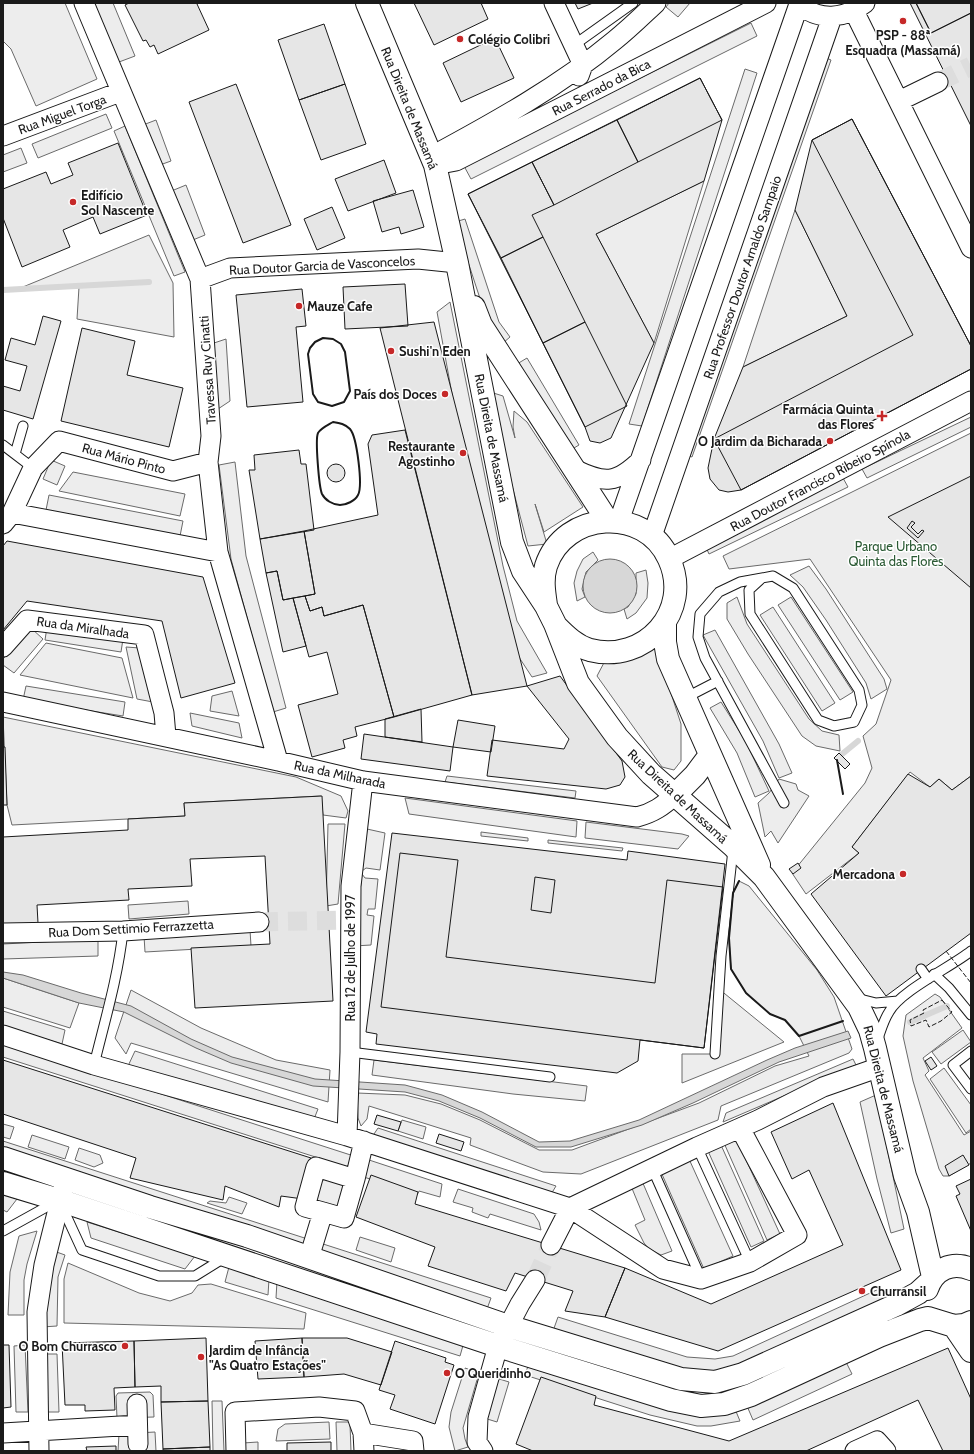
<svg xmlns="http://www.w3.org/2000/svg" width="974" height="1454" viewBox="0 0 974 1454" font-family="Cabin,sans-serif">
  <style>
    .built { fill: #ededed; stroke: #6a6a6a }
    .water { fill: #d7d7d7; stroke: #6a6a6a }
    .lines { fill: none; stroke-linecap: round; stroke-linejoin: round }
    .stream { stroke: #d7d7d7; stroke-width: 6 }
    .building { fill: #e6e6e6; stroke: #1a1a1a }
    .street-tunnel { stroke: #ddd; stroke-width: 19; stroke-dasharray: 19 10; stroke-linecap: butt }
    .lane-casing { stroke: #1a1a1a; stroke-width: 11 }
    .street-casing { stroke: #1a1a1a; stroke-width: 21 }
    .secondary-casing { stroke: #1a1a1a; stroke-width: 24 }
    .lane { stroke: #fff; stroke-width: 9 }
    .street { stroke: #fff; stroke-width: 19 }
    .secondary { stroke: #fff; stroke-width: 22 }
    .fence { stroke: #1a1a1a; stroke-width: 1; stroke-dasharray: 5 2; stroke-linecap: butt }
    .wall { stroke: #1a1a1a; stroke-width: 2 }
    .poi-dot { fill: #c62828; stroke: #fff; stroke-width: 1.5 }
    .labels { text-anchor: middle; stroke-width: 3; stroke-linejoin: round; paint-order: stroke }
    .poi-label { font-size: 13px; font-weight: bold; fill: #1a1a1a; stroke: #fff; text-anchor: start }
    .street-label { font-size: 13px; fill: #1a1a1a; stroke: #fff }
    .park-label { font-size: 13px; fill: #2b5a34; stroke: #fff }
  </style>
  <rect width="100%" height="100%" fill="#fff"/>
  <path class="built" d="M3 3H65L97 79 36 106 11 49 3 41Z
    M94 3H113L135 56 119 62Z
    M669 3H690L678 17 666 7Z
    M751 23 757 36 471 179 464 166Z
    M824 57 831 60 692 457 684 454Z
    M745 69 757 73 642 426 629 424Z
    M106 114 112 128 38 158 32 144Z
    M156 120 171 161 157 166 143 125Z
    M125 126 185 272 174 276 114 131Z
    M21 148 27 163 3 172V155Z
    M704 181 654 343 596 234Z
    M186 185 205 235 188 242 169 192Z
    M795 210 847 316 743 367Z
    M465 219 499 322 510 337 503 343 488 323 455 222Z
    M149 235 173 283 174 337 77 319 79 287 18 289Z
    M450 302 503 566 517 621 547 673 532 677 503 633 474 514 437 312Z
    M226 339 230 401 215 411 211 344Z
    M527 358 579 445 569 451 517 364Z
    M487 391 503 396 515 438 513 427 514 411 527 422 583 507 544 532 535 504 547 544 528 546Z
    M971 417V427L867 478 862 469Z
    M971 433V776L952 790 939 779 930 787 910 772 852 847 859 853 806 894 792 873 865 783 872 768 863 736 876 724 891 680 810 559 729 569 723 556Z
    M51 460 65 466 57 485 43 479Z
    M235 462 246 556 286 708 273 712 231 559 219 465Z
    M73 472 185 494 180 516 59 491Z
    M843 478 848 487 709 554 705 545Z
    M49 495 183 521 180 536 46 510Z
    M593 552 598 560 586 572 582 589 585 597 577 601 574 583 577 571 583 559Z
    M809 566 826 589 884 679 887 689 871 699 866 683 826 620 803 587 790 575Z
    M646 570 648 583 647 598 636 613 627 619 624 609 628 607 636 594V573Z
    M737 597 747 624 809 719 822 731 839 735 840 751 816 746 802 736 748 654 727 619V603Z
    M791 597 853 692 840 700 778 605Z
    M773 607 835 703 822 711 760 615Z
    M47 627 123 639 121 652 45 640Z
    M31 628 43 639 14 673 3 665V659Z
    M715 630 779 744 792 773 779 778 763 741 703 635Z
    M46 643 122 658 133 698 20 675Z
    M655 644 681 724V761L674 770 662 767 597 676 607 657Z
    M126 647 140 648 153 702 137 699Z
    M26 686 125 702 123 716 23 700Z
    M232 691 239 716 210 711 212 696Z
    M721 702 745 740 769 791 755 797 737 753 710 708Z
    M190 713 239 723 242 738 192 726Z
    M3 717 296 777 341 796 348 811 346 818 323 815 321 796 184 803 185 816 12 825 7 805Z
    M447 776 576 791 575 798 445 782Z
    M779 779 796 784 798 790 809 796 778 843 771 831 765 837 758 803 769 793Z
    M405 798 577 821 576 837 409 814Z
    M586 822 682 834 689 836 678 849 585 838Z
    M328 824H345L338 904 326 906Z
    M367 829 385 833 380 870 366 868 362 871Z
    M481 832 528 838V841L481 836Z
    M548 840 623 848 622 851 548 843Z
    M362 874 365 878 378 879 375 909H368L367 915 374 916 371 945 354 946Z
    M739 881 749 886 817 970 834 997 852 1049 849 1053 721 1106 718 1120 581 1174 543 1172 470 1145 471 1138 369 1106 367 1119 361 1126 358 1118 357 1093 405 1095 441 1104 480 1120 539 1150H572L699 1103 775 1066 809 1056 799 1036 785 1020 770 1014 746 993 731 969 729 938 733 893Z
    M188 901 189 914 129 919 128 905Z
    M250 930 251 946 145 952 144 936Z
    M98 939V956L3 959V944Z
    M3 978 79 1003 70 1028 3 1007Z
    M719 989 784 1042 682 1083V1054H715Z
    M131 990 201 1028 276 1060 330 1070 328 1102 131 1043 126 1054 115 1038Z
    M935 994 940 997 962 1028 923 1058 929 1071 925 1075 964 1135 971 1131V1163L949 1176H943L939 1169 913 1081 903 1036 906 1015Z
    M3 1011 65 1030 62 1044 3 1026Z
    M963 1030 971 1042 941 1064 932 1052Z
    M3 1043 360 1158 356 1170 3 1057Z
    M135 1051 318 1109 312 1124 128 1066Z
    M853 1059 856 1065 723 1122 726 1113Z
    M374 1060 587 1086 585 1101 513 1094 372 1075Z
    M944 1068 971 1105V1129L966 1133 930 1079Z
    M876 1095 904 1229 891 1233 877 1179 860 1102Z
    M402 1120 426 1127 423 1139 398 1131Z
    M3 1124 14 1127 10 1139 3 1137Z
    M378 1128 556 1186 547 1201 370 1140Z
    M32 1135 69 1147 65 1159 28 1147Z
    M736 1138 780 1234 767 1240 724 1143Z
    M3 1141 491 1298 487 1309 3 1155Z
    M721 1145 764 1241 751 1247 708 1151Z
    M79 1148 100 1155 103 1163 94 1167 75 1160Z
    M363 1158 442 1184 440 1197 419 1191 417 1195 358 1175Z
    M689 1159 733 1256 704 1269 661 1172Z
    M316 1168 355 1179 344 1218 305 1207Z
    M642 1181 672 1251 661 1255 649 1249 644 1243 635 1225 645 1220 631 1186Z
    M458 1189 534 1214 539 1222 541 1230 490 1214 488 1218 472 1212 473 1208 453 1202Z
    M3 1194 17 1199 7 1212 3 1210Z
    M229 1197 247 1203 242 1214 207 1203 210 1201 226 1203Z
    M87 1222 195 1256 185 1269 91 1238Z
    M37 1231 27 1264 24 1280V1315H8L10 1272 19 1236Z
    M360 1237 395 1248 391 1262 356 1250Z
    M51 1250 65 1255 58 1277 57 1326 42 1327Z
    M68 1263 139 1293 170 1301 192 1293 198 1285 211 1284 306 1313 304 1329 64 1323V1279Z
    M229 1267 269 1279 268 1295 225 1282Z
    M277 1281 464 1342 460 1356 276 1298Z
    M881 1288 895 1298 720 1372 687 1371 553 1331 558 1317 687 1357 715 1359 733 1356Z
    M25 1345 28 1412H16L14 1346Z
    M45 1354H57L59 1412H46Z
    M846 1362 852 1374 753 1420 747 1406Z
    M529 1363 735 1409 740 1421 711 1426H697L650 1415 525 1375Z
    M465 1368 479 1373 463 1428 465 1439 468 1447 455 1451 449 1427 451 1412Z
    M496 1378 509 1382 497 1422 484 1418Z
    M150 1392 153 1395 154 1417 117 1418 116 1396 118 1393Z
    M212 1401H222L224 1451H213Z
    M329 1422 330 1439 276 1441 278 1429 285 1424Z
    M336 1422H348L350 1424 351 1451H337Z
    M155 1432 156 1451H118L119 1434Z
    M258 1442V1451H243V1443Z"/>
  <path class="water" d="M583 586a27 27 0 1 1 54 0a27 27 0 1 1-54 0Z
    M3 972 23 975 81 993 131 1006 191 1039 232 1057 315 1079 405 1085 442 1095 482 1112 539 1142 570 1141 639 1120 767 1060 795 1048 848 1031 851 1038 779 1062 693 1103 642 1125 571 1147H536L480 1118 439 1101 405 1092 313 1086 231 1063 196 1048 124 1012 79 1003 3 978Z"/>
  <g class="lines">
    <path class="stream" d="M3 290 149 282
      M841 755 858 741
      M910 1022 947 1006"/>
  </g>
  <path class="building" d="M129 3H199L197 4 209 30 158 54 154 45 150 47 146 40 143 41 125 5Z
    M414 3H481L488 19 434 45Z
    M575 3H593L578 9Z
    M910 3H916L931 33 971 13V126Z
    M916 3H971V13L931 33Z
    M324 24 345 84 299 100 278 40Z
    M495 38 514 78 461 102 443 63Z
    M700 78 722 120 704 181 596 234 654 343 611 438 600 443 590 441 585 427 468 194Z
    M700 78 722 120 638 162 617 120Z
    M236 84 291 225 243 243 189 102Z
    M345 84 366 144 321 160 299 100Z
    M852 119 971 346V369L741 490 714 439 913 335 812 140Z
    M852 119 971 346V369L741 490 728 492 719 490 710 479 708 468 714 439 743 367 847 316 795 210 812 140Z
    M617 120 638 162 554 205 532 162Z
    M118 143 147 215 100 234 93 217 63 230 70 247 22 267 3 218V189L46 172 51 184 73 175 68 163Z
    M384 160 396 193 348 211 335 179Z
    M532 162 554 205 532 215 543 237 501 258 468 194Z
    M413 190 424 227 401 234 399 227 382 232 373 201Z
    M332 207 345 238 317 250 304 219Z
    M543 237 585 322 543 343 501 258Z
    M405 284 408 326 345 329 343 287Z
    M302 289 306 326 296 327 303 402 247 407 236 295Z
    M43 316 61 321 33 419 3 410V386L20 391 27 366 5 360 11 338 35 345Z
    M434 322 527 686 472 695 380 328Z
    M585 322 627 406 585 427 543 343Z
    M82 328 135 341 127 375 183 388 169 447 61 421Z
    M405 430 472 695 394 717 363 605 324 616 322 607 310 611 305 596 315 594 304 531 378 515 368 444 372 435Z
    M299 450 301 464H306L314 530 260 539 249 470H255L254 455Z
    M327 473a9 9 0 1 1 18 0a9 9 0 1 1-18 0Z
    M971 476V588L888 517Z
    M912 521 915 523 911 527 918 534 922 530 924 531 918 538 907 528Z
    M304 531 315 594 283 600 277 571 266 573 260 539Z
    M7 541 203 577 235 683 181 698 162 621 27 601 3 630V546Z
    M277 571 283 600 293 598 306 646 283 652 266 573Z
    M305 596 310 611 322 607 324 616 363 605 394 717 355 727 357 736 343 740 345 748 312 757 298 705 338 694 327 652 309 657 293 598Z
    M560 676 622 761 625 777 620 785 606 789 487 776 492 740 564 749 569 739 527 686Z
    M421 709 422 742 385 737V719Z
    M458 720 495 726 491 752 453 747Z
    M364 734 453 747 450 771 361 759Z
    M3 747H5L7 805H3Z
    M839 753 850 764 845 769 834 758Z
    M908 774 930 787 939 779 952 790 971 776V933L886 996 811 894 859 853 852 847Z
    M322 796 333 1001 195 1008 191 948 270 944 265 856 190 859 192 886 128 889 129 900 37 905 38 923 3 925V837L128 830V819L185 816 184 803Z
    M392 833 627 860 628 851 725 864 704 1048 640 1040 638 1061 617 1073 376 1044 377 1034 366 1032Z
    M400 853 458 860 446 957 655 983 667 880 723 887 704 1048 381 1007Z
    M798 863 801 868 793 874 789 869Z
    M535 877 555 880 551 913 531 910Z
    M931 1057 937 1066 931 1070 925 1061Z
    M3 1060 311 1158 303 1199 281 1196 279 1207 225 1186 223 1200 130 1178 136 1158 3 1114Z
    M833 1103 901 1270 718 1351 605 1317 625 1268 711 1304 843 1245 809 1170 792 1179 771 1132Z
    M377 1115 401 1122 398 1131 374 1124Z
    M439 1134 464 1142 461 1151 436 1143Z
    M963 1155 969 1165 949 1176 945 1166Z
    M371 1175 418 1192 415 1204 625 1268 605 1317 565 1311 573 1291 515 1273 506 1291 428 1266 435 1247 356 1217Z
    M971 1179V1231L956 1196 960 1194 956 1186Z
    M206 1338 208 1401 161 1402V1386L135 1387 134 1341Z
    M302 1338 304 1377 258 1379 255 1341Z
    M302 1338H347L392 1352 381 1385 344 1374 304 1377Z
    M134 1341 135 1387 114 1388 115 1410 85 1411V1405H65L62 1343Z
    M395 1341 446 1358 445 1362 454 1365 435 1424 390 1409 395 1395 379 1390Z
    M3 1345H9L11 1407 3 1408Z
    M948 1348 971 1399V1451H943L918 1400 806 1451H533L516 1444 541 1377 596 1396 594 1405 729 1441Z
    M208 1401 210 1447 163 1449 161 1402Z
    M331 1442V1451H287V1443Z
    M116 1446V1451H87L86 1447Z
    M210 1447V1451H163V1449Z"/>
  <g class="lines">
    <path class="street-tunnel" d="M938 82 971 66
      M259 922 350 920
      M535 1280 551 1245"/>
    <g class="lane-casing">
      <path id="lane" d="M574 45 633 3
        M3 445 33 468
        M15 454 23 426
        M761 579 749 590 750 614 818 720 834 726 854 722 862 705 859 690 793 588 773 576 740 582 719 592 700 614 698 637 705 658 784 803
        M685 698 718 681
        M921 969 928 979
        M934 974 949 988 971 1015
        M856 998 876 1003 898 1001
        M877 1041C881 1031 883 1021 889 1012 900 991 951 967 971 951
        M971 1051 953 1065 971 1089
        M350 1052 550 1077
        M715 1054 721 956 733 850
        M94 1065C105 1020 118 977 123 931
        M697 1147 750 1262
        M652 1168 701 1278
        M3 1231 59 1200 82 1250 159 1276H195L224 1258"/>
    </g>
    <g class="street-casing">
      <path id="street" d="M84 3 200 279 230 268 418 259 457 263
        M554 3 583 65 579 76
        M798 3C818 22 845 19 865 3
        M854 11 971 248
        M899 101 938 82
        M3 136 120 92
        M432 156C495 122 560 86 615 40 630 28 643 15 656 3
        M435 165 456 161 766 3
        M200 279 211 436 208 462
        M574 469C605 484 616 484 641 460
        M12 513 218 552
        M619 521 799 4
        M3 524 12 513 33 468 59 441 173 471 208 462 218 552 278 761
        M652 536 832 17
        M669 559 971 401
        M3 647 27 620 144 635 164 713 166 736
        M3 702 278 761 363 781 637 817C653 813 663 806 675 795
        M3 933 123 931 259 922
        M3 1035 94 1065 347 1136 570 1208 663 1269 701 1279 750 1262 797 1235 740 1128
        M347 1136 350 1052 351 886 363 781
        M570 1208 697 1147 758 1120 823 1087 880 1067
        M323 1212 344 1218 355 1179
        M551 1245 570 1208
        M309 1258 323 1212 305 1207 316 1167 355 1179 364 1141
        M137 1404 138 1444
        M3 1433 137 1425
        M363 1433 364 1451
        M39 1451 37 1312 44 1265 64 1185
        M236 1451 235 1412 319 1407 355 1411 363 1433 413 1441 414 1451
        M483 1451 477 1442 478 1417 498 1346 520 1304 535 1280
        M855 1451 877 1441 886 1451"/>
    </g>
    <g class="secondary-casing">
      <path id="secondary" d="M367 3 435 165 457 263 512 542 523 571 546 606 555 624 578 683 617 737 651 774 733 846 764 877 859 1007 870 1030 875 1048 905 1176 918 1212 933 1277
        M474 307 481 325 607 520
        M546 605C544 592 542 579 546 566 564 511 645 505 669 559 693 611 645 664 590 650 576 646 566 636 556 626
        M665 623V642L668 659 759 865
        M675 795 695 775 710 755
        M3 1158 150 1207 247 1236 508 1326 681 1379 715 1382 743 1374 896 1305 918 1293 929 1283
        M3 1183 59 1200 498 1346 671 1400 701 1406 724 1404 751 1395 879 1336 920 1320 928 1318 954 1326 964 1325 971 1322
        M927 1289C934 1269 952 1261 971 1269
        M954 1326 971 1351"/>
    </g>
    <use href="#lane" class="lane"/>
    <use href="#street" class="street"/>
    <use href="#secondary" class="secondary"/>
    <path class="fence" d="M946 951 971 983
      M942 1000 952 1012 941 1021 929 1027 926 1020 911 1026 910 1020 924 1013 923 1010Z"/>
    <path class="wall" d="M323 338 333 339 341 344 345 352 350 391 344 402 332 406 318 402 313 394 308 354 310 348 315 342Z
      M333 422C340 423 345 424 350 429 357 437 363 486 358 495 355 501 346 505 340 505 333 505 325 500 322 494 319 487 315 439 318 433 321 428 328 425 333 422Z
      M837 760 843 794
      M739 881 733 893 729 938 731 969 746 993 770 1014 785 1020 799 1036 843 1021"/>
  </g>
  <g class="poi-dot">
    <circle cx="903" cy="21" r="4"/>
    <circle cx="460" cy="39" r="4"/>
    <circle cx="73" cy="202" r="4"/>
    <circle cx="299" cy="306" r="4"/>
    <circle cx="391" cy="351" r="4"/>
    <circle cx="445" cy="394" r="4"/>
    <path d="M880 410h4v4h4v4h-4v4h-4v-4h-4v-4h4z"/>
    <circle cx="830" cy="441" r="4"/>
    <circle cx="463" cy="453" r="4"/>
    <circle cx="903" cy="874" r="4"/>
    <circle cx="862" cy="1291" r="4"/>
    <circle cx="125" cy="1346" r="4"/>
    <circle cx="201" cy="1357" r="4"/>
    <circle cx="447" cy="1373" r="4"/>
  </g>
  <g class="labels">
    <g class="poi-label">
      <text x="903" y="40" text-anchor="middle">PSP - 88ª<tspan x="903" dy="15">Esquadra (Massamá)</tspan></text>
      <text x="468" y="44">Colégio Colibri</text>
      <text x="81" y="200">Edifício<tspan x="81" dy="15">Sol Nascente</tspan></text>
      <text x="307" y="311">Mauze Cafe</text>
      <text x="399" y="356">Sushi'n Eden</text>
      <text x="437" y="399" text-anchor="end">País dos Doces</text>
      <text x="874" y="414" text-anchor="end">Farmácia Quinta<tspan x="874" dy="15">das Flores</tspan></text>
      <text x="822" y="446" text-anchor="end">O Jardim da Bicharada</text>
      <text x="455" y="451" text-anchor="end">Restaurante<tspan x="455" dy="15">Agostinho</tspan></text>
      <text x="895" y="879" text-anchor="end">Mercadona</text>
      <text x="870" y="1296">Churransil</text>
      <text x="117" y="1351" text-anchor="end">O Bom Churrasco</text>
      <text x="209" y="1355">Jardim de Infância<tspan x="209" dy="15">"As Quatro Estações"</tspan></text>
      <text x="455" y="1378">O Queridinho</text>
    </g>
    <g class="street-label">
      <text transform="translate(601 87) rotate(-27)" y="5">Rua Serrado da Bica</text>
      <text transform="translate(410 108) rotate(68)" y="5">Rua Direita de Massamá</text>
      <text transform="translate(62 114) rotate(-20)" y="5">Rua Miguel Torga</text>
      <text transform="translate(322 265) rotate(-3)" y="5">Rua Doutor Garcia de Vasconcelos</text>
      <text transform="translate(742 277) rotate(-71)" y="5">Rua Professor Doutor Arnaldo Sampaio</text>
      <text transform="translate(207 370) rotate(-94)" y="5">Travessa Ruy Cinatti</text>
      <text transform="translate(492 438) rotate(79)" y="5">Rua Direita de Massamá</text>
      <text transform="translate(124 458) rotate(15)" y="5">Rua Mário Pinto</text>
      <text transform="translate(820 480) rotate(-28)" y="5">Rua Doutor Francisco Ribeiro Spínola</text>
      <text transform="translate(83 627) rotate(8)" y="5">Rua da Miralhada</text>
      <text transform="translate(340 774) rotate(12)" y="5">Rua da Milharada</text>
      <text transform="translate(678 796) rotate(43)" y="5">Rua Direita de Massamá</text>
      <text transform="translate(131 928) rotate(-3)" y="5">Rua Dom Settimio Ferrazzetta</text>
      <text transform="translate(350 958) rotate(-90)" y="5">Rua 12 de Julho de 1997</text>
      <text transform="translate(884 1089) rotate(76)" y="5">Rua Direita de Massamá</text>
    </g>
    <g class="park-label">
      <text x="896" y="551">Parque Urbano<tspan x="896" dy="15">Quinta das Flores</tspan></text>
    </g>
  </g>
  <rect width="974" height="1454" fill="none" stroke="#1a1a1a" stroke-width="8"/>
</svg>
